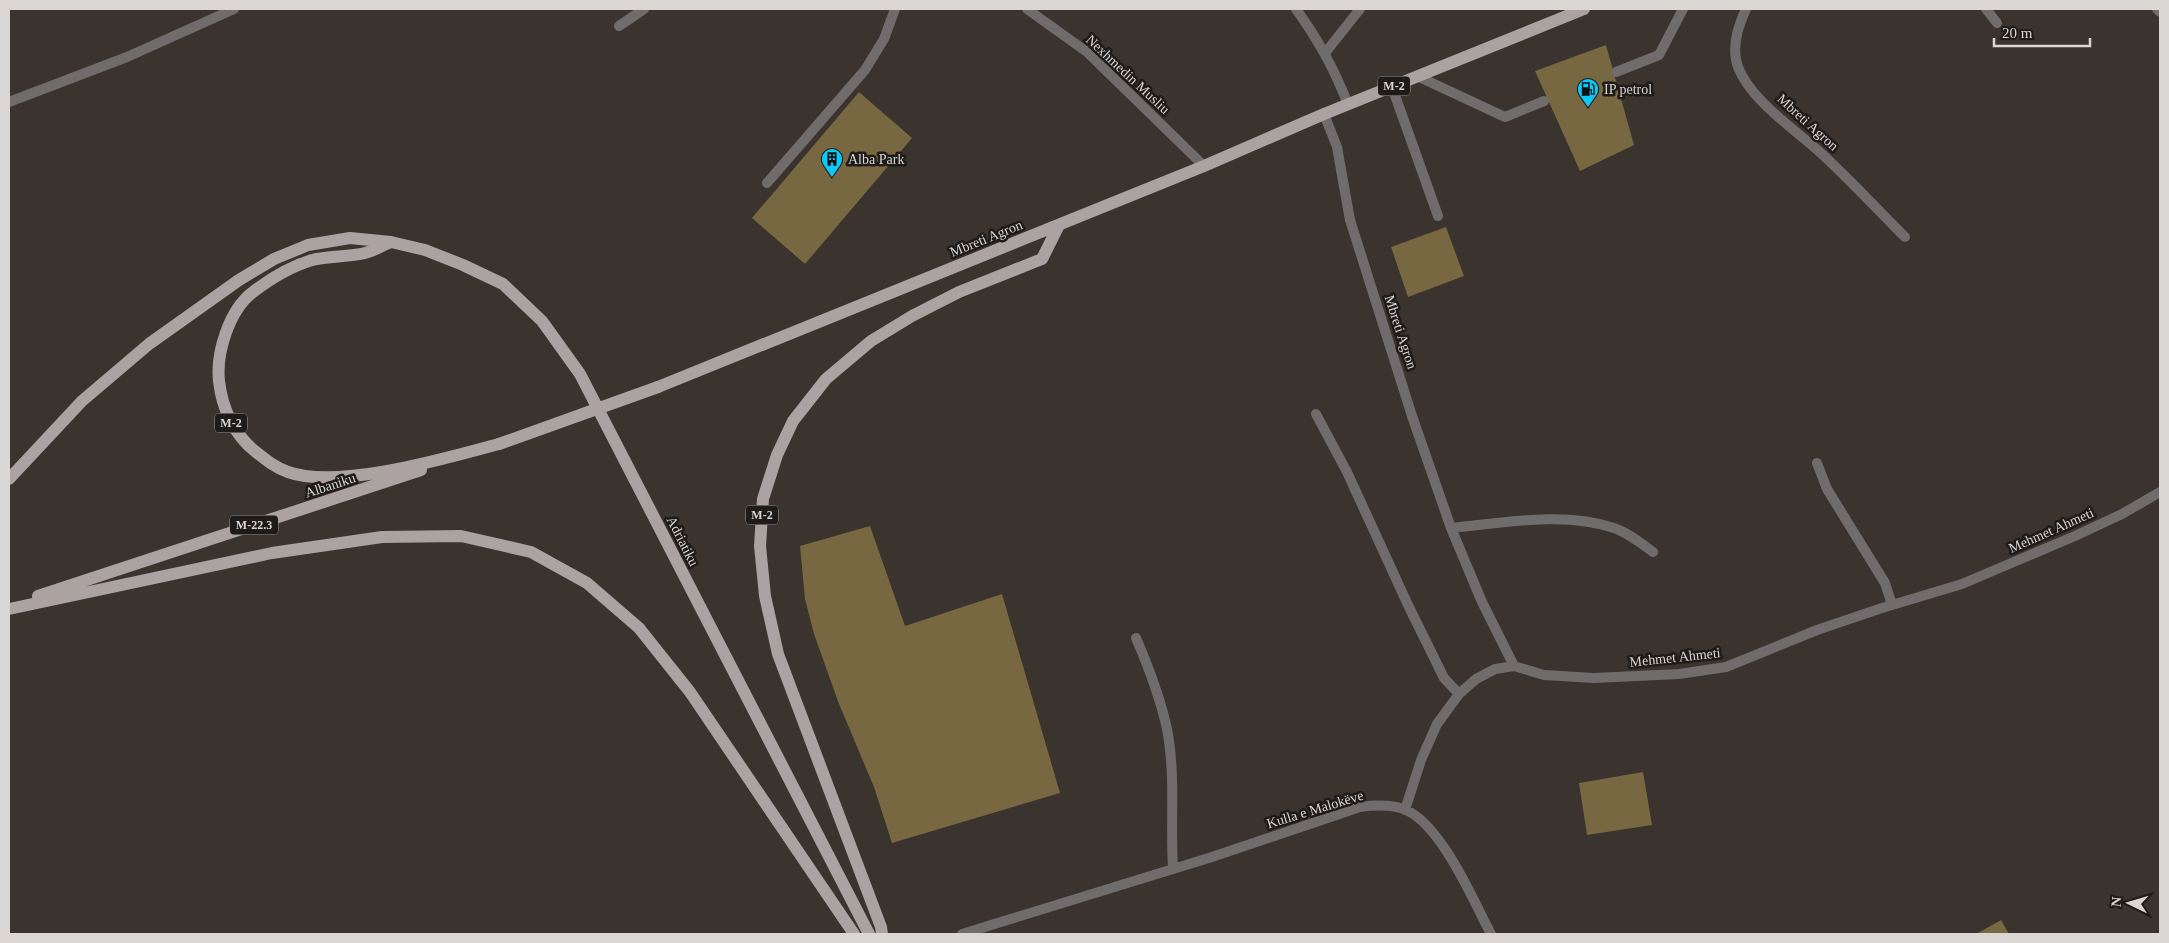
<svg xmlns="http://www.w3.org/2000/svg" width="2169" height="943" viewBox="0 0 2169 943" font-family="Georgia,serif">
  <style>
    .building { fill: #776841 }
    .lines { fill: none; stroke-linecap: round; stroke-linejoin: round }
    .lane { stroke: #716c6c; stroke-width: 10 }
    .street { stroke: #716c6c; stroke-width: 10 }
    .primary { stroke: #aba2a1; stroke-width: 12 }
    .primary-bridge { stroke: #aba2a1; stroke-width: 12 }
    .labels { text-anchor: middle; stroke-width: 5; stroke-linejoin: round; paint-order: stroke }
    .shield { fill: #1f1b19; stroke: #a29e9b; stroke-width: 1 }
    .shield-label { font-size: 12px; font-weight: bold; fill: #dad6d3 }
    .street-label { font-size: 14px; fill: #dad6d3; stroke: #1f1b19 }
    .poi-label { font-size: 14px; fill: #dad6d3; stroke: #1f1b19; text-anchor: start }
  </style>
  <rect width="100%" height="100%" fill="#3a332e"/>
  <path class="building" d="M1606 45 1634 145 1580 171 1535 71Z
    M859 92 912 138 805 264 752 218Z
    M1446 227 1464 276 1408 297 1391 247Z
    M870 526 905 626 1002 594 1060 793 892 843 874 787 839 704 814 634 805 599 800 546Z
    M1643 772 1652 825 1587 835 1579 783Z
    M2001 920 2009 934H1976Z"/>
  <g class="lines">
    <path class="lane" d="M1325 53 1360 9
      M1616 72 1659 55 1683 9
      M1417 76 1505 117 1544 101"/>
    <path class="street" d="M1027 9 1087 52 1204 166
      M1296 9C1319 41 1333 67 1348 104
      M1746 9C1738 26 1731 48 1738 67 1751 101 1796 130 1822 154 1851 181 1878 210 1905 237
      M1986 9 1997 23
      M2157 9 2160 12
      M619 26 644 9
      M1392 87 1438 216
      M9 102 127 57 234 9
      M1324 114 1337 147 1350 220 1412 416 1451 528 1482 602 1514 666
      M767 183 865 70 884 39 895 9
      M1316 414 1347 472 1408 605 1444 678 1459 694
      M1817 463 1827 489 1885 583 1892 605
      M1451 528C1502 523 1565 511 1614 528 1628 533 1641 543 1653 552
      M1136 638C1149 668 1160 697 1167 729 1176 775 1170 822 1173 868
      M1405 810 1421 760 1437 724 1459 694 1476 679 1495 669 1514 666 1544 675 1594 678 1679 674 1726 667 1817 630 1882 608 1962 584 2075 536 2122 514 2160 492
      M962 934 1212 857 1360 807C1375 805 1392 804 1406 810 1442 826 1473 900 1491 934"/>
    <path class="primary" d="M389 243C381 246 373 251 365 253 348 257 329 256 312 260 292 266 270 279 253 292 229 310 216 353 219 381 222 408 234 435 256 452 266 460 276 468 288 472 338 490 447 458 499 444
      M658 387 1204 166 1324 114 1584 9
      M9 479 82 401 149 344 239 280 274 259 308 245 350 238 391 242 425 250 463 265 503 284 542 321 580 374 869 934
      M38 596 421 470
      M9 609 272 553 382 537 461 536 531 552 587 583 639 628 690 692 854 934
      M882 934 881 927 778 654 765 596 760 546 763 499 777 455 793 421 826 379 871 341 912 316 959 292 1042 259 1059 225"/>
    <path class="primary-bridge" d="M499 444 658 387"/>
  </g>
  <defs>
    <g id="fuel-pin" transform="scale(1.125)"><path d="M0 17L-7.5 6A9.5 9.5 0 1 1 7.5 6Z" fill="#0bcafa" stroke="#1f1b19"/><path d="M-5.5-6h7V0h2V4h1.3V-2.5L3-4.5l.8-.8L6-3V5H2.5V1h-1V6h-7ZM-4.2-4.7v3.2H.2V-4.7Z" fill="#111"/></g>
    <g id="building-pin" transform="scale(1.125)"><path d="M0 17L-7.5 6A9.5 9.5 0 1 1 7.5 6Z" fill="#0bcafa" stroke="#1f1b19"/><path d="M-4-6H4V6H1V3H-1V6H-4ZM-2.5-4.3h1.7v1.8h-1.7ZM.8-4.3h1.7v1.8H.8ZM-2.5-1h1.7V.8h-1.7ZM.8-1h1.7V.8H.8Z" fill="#111"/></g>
  </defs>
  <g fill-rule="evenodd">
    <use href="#fuel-pin" x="1588" y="89"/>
    <use href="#building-pin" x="832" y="159"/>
  </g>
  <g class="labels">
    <g class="shield">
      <rect x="1378" y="76.5" width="32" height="19" rx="4"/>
      <rect x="215" y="413.5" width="32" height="19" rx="4"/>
      <rect x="746" y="505.5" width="32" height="19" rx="4"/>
      <rect x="230" y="515.5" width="48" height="19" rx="4"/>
    </g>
    <g class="shield-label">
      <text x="1394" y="90">M-2</text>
      <text x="231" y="427">M-2</text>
      <text x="762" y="519">M-2</text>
      <text x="254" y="529">M-22.3</text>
    </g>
    <g class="street-label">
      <text transform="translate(1128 74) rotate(43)" y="5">Nexhmedin Musliu</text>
      <text transform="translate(1808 122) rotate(42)" y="5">Mbreti Agron</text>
      <text transform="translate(986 238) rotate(-22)" y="5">Mbreti Agron</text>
      <text transform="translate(1401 332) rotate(72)" y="5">Mbreti Agron</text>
      <text transform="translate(330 485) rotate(-18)" y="5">Albaniku</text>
      <text transform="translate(2051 530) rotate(-24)" y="5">Mehmet Ahmeti</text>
      <text transform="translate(683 541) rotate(63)" y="5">Adriatiku</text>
      <text transform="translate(1675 657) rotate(-6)" y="5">Mehmet Ahmeti</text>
      <text transform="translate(1315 809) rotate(-17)" y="5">Kulla e Malokëve</text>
    </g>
    <g class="poi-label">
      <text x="1604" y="94">IP petrol</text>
      <text x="848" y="164">Alba Park</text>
    </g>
  </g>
  <rect width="2169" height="943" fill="none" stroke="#dad6d3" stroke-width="20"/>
  <g transform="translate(2129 903) rotate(275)" stroke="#1f1b19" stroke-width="4" paint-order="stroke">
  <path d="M0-4L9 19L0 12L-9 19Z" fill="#dad6d3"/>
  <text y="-8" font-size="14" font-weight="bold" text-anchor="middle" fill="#dad6d3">N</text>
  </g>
  <path d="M1994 38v8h96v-8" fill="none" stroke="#dad6d3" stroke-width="2.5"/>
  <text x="2002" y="38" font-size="15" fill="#dad6d3" stroke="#1f1b19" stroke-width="4" paint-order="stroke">20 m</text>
</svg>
